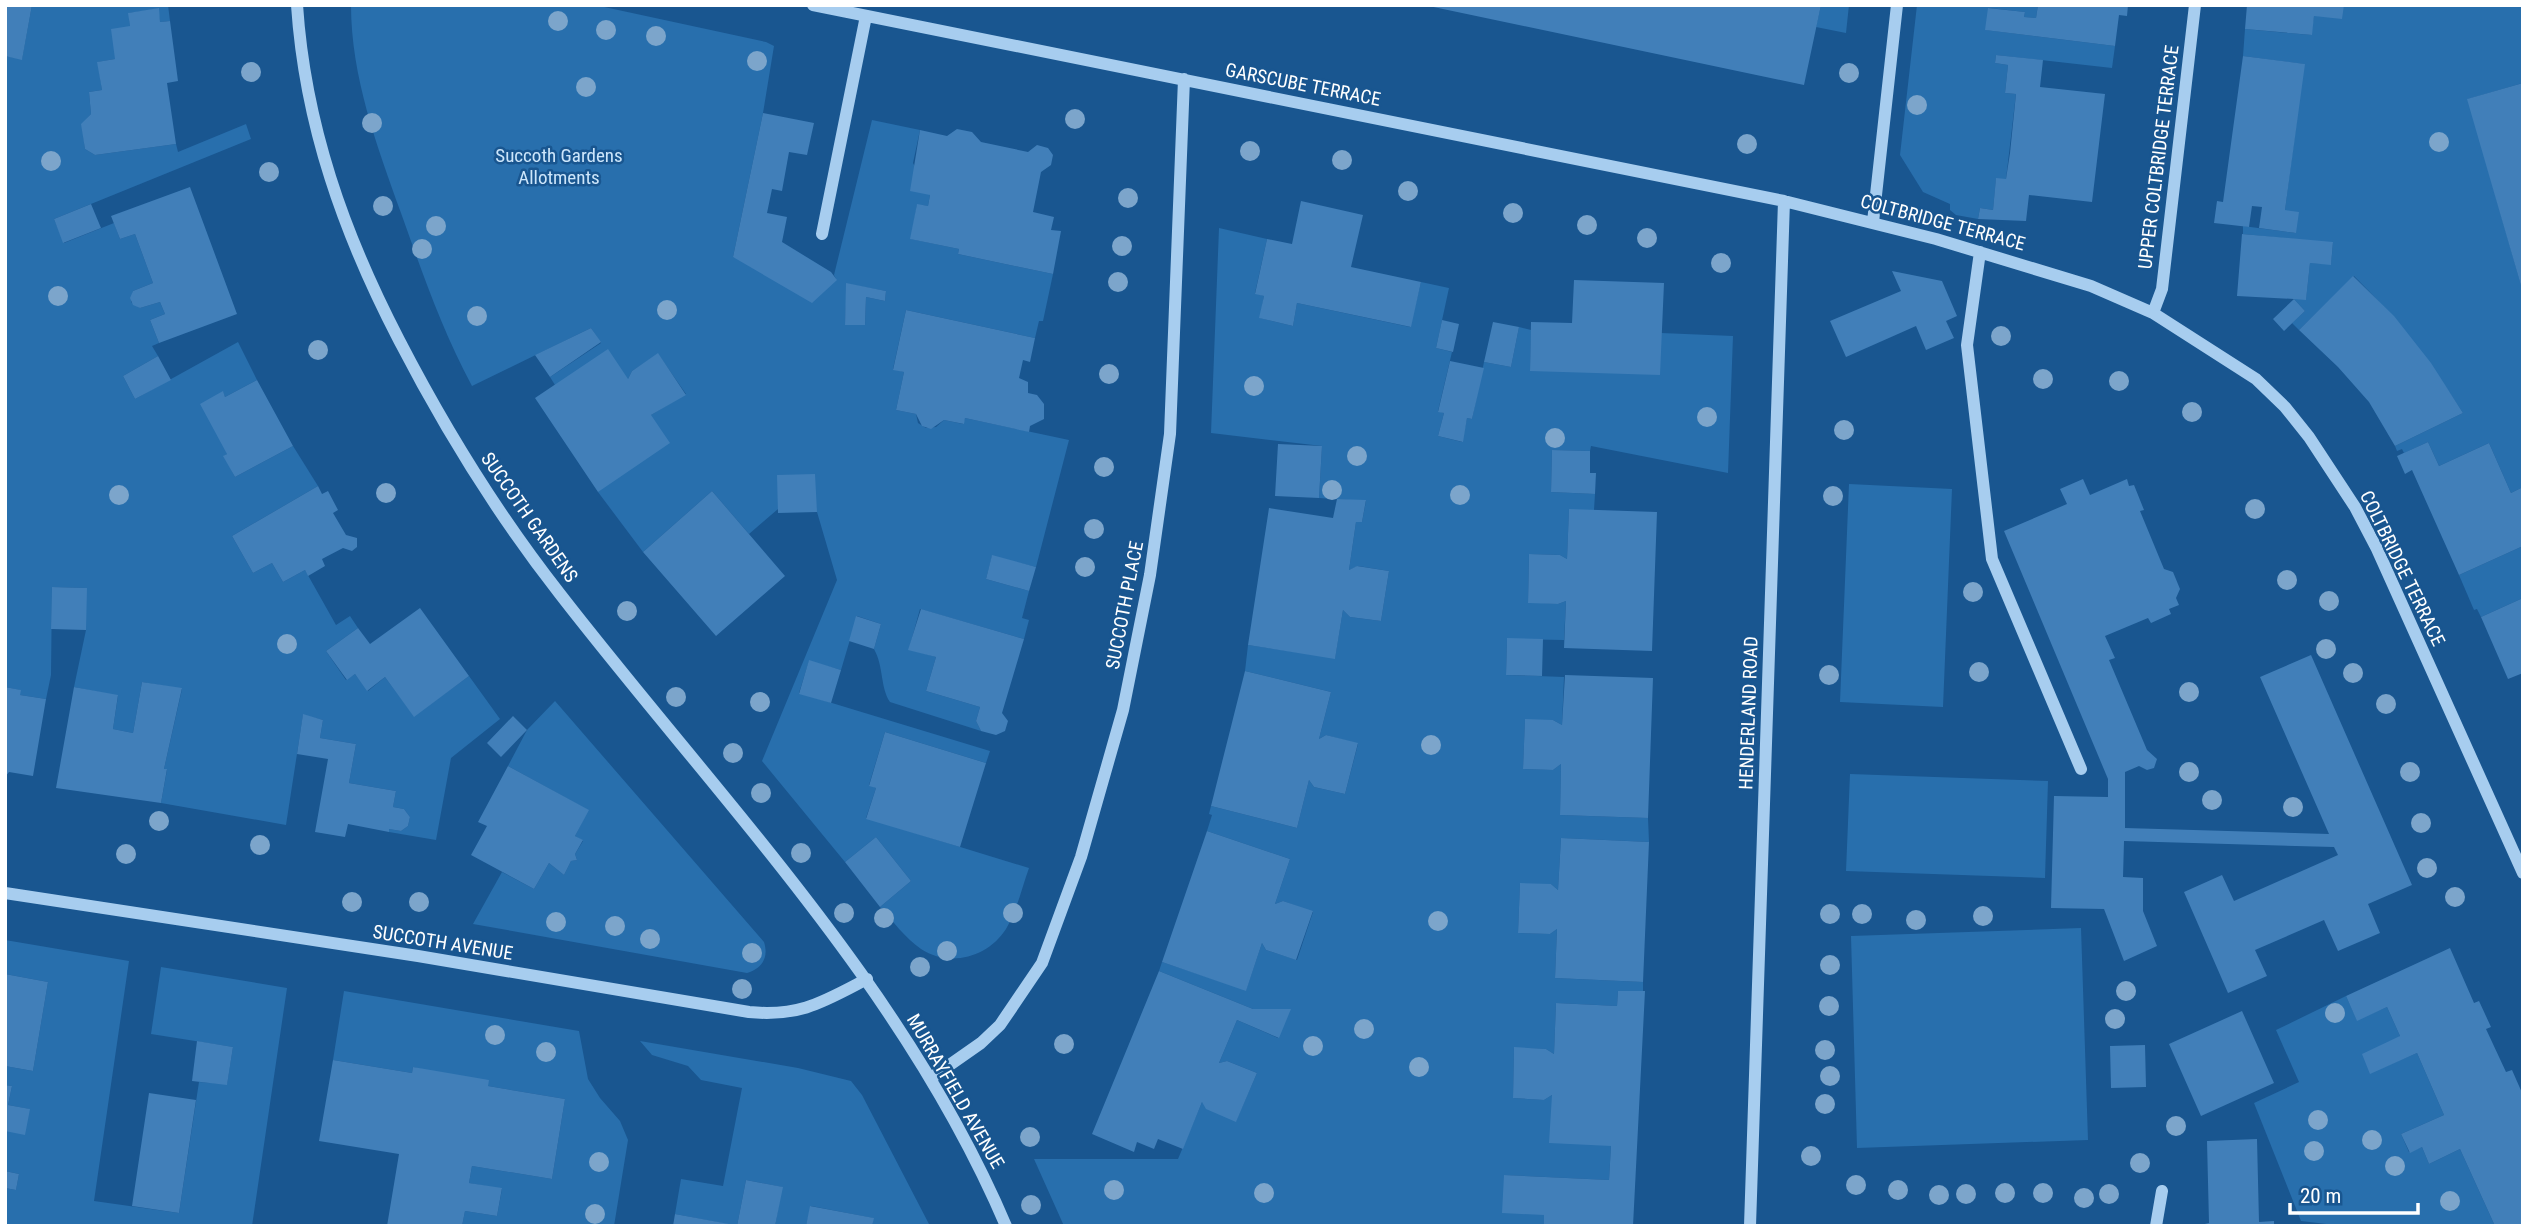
<svg xmlns="http://www.w3.org/2000/svg" width="2528" height="1231" viewBox="0 0 2528 1231" font-family="'Roboto Condensed',sans-serif">
  <style>
    .green { fill: #286fad; fill-rule: evenodd }
    .building { fill: #417fb9 }
    .lines { fill: none; stroke-linecap: round; stroke-linejoin: round }
    .minor { stroke: #a7cdef; stroke-width: 12 }
    .tree { fill: #7ca5cb }
    .labels { text-anchor: middle; stroke-width: 5; stroke-linejoin: round; paint-order: stroke }
    .street-label { font-size: 19px; fill: #fff; stroke: #195690 }
    .park-label { font-size: 19px; fill: #cde6fb; stroke: #195690 }
  </style>
  <rect width="100%" height="100%" fill="#195690"/>
  <path class="green" d="M32 5H168L170 21 160 22 158 9 129 13 130 26 115 59 98 62 102 90 89 92 91 114 82 124 85 149 95 155 176 144 178 152 246 124 251 139 54 219 64 243 114 223 120 239 135 234 153 283 133 291 131 302 140 308 160 302 165 314 150 320 159 343 152 346 158 356 123 376 135 399 238 342 257 380 225 397 223 392 227 454 224 456 235 477 293 446 318 486 232 536 253 573 272 563 283 582 305 570 336 625 350 616 358 628 326 651 346 680 355 674 368 691 385 677 414 716 469 676 500 719 451 758 436 840 389 832V829L401 831 408 826 410 817 404 809 393 807 396 791 349 783 356 744 320 738 323 720 303 715 286 825 161 803 167 770 164 769 182 689 142 682 133 733 113 729 118 696 74 687 86 630V588L52 587 51 675 46 699 20 695V690L5 687V56L22 59Z
    M351 5H595L766 42 774 46 763 113 733 257 836 279 834 275 872 120 920 130 913 163 930 195 928 206 917 205 911 239 959 249 958 254 1053 274 1043 321H1039L1035 338 906 310 893 369 904 372 896 410 916 414 918 423 926 428 936 427 944 420 963 424 965 418 1069 440 1036 567 992 556 986 579 1029 591 1022 618 1029 620 1024 639 920 609 909 649 936 657 926 691 980 707 976 721 981 731 890 702C880 687 884 667 874 649L881 624 857 616 841 670 809 661 799 693 990 751 986 763 885 732 869 785 876 788 866 818 1029 868C1022 887 1017 911 1006 929 988 957 950 968 921 949 905 938 893 921 880 907L911 881 876 837 845 862 762 761 837 580 817 512 778 509 749 534 712 491 643 552 598 492 651 415 686 394 658 354 632 371 628 379 555 385 550 377 601 343 591 328 472 386C442 330 422 272 401 213 377 146 351 77 351 5ZM847 284 886 291 885 301 866 297 865 325H845Z
    M1821 5H1849L1846 33 1816 27Z
    M1917 5H2038L2036 18 2024 17 2025 12 1989 8 1986 30 2115 46 2112 68 1996 55 1995 63 2008 65 2005 93 2016 94 2006 179H1996L1993 210 1980 208 1978 219 1956 215 1950 210V204L1923 192 1900 155Z
    M2344 5H2523V83L2468 99 2523 292V487L2511 493 2489 443 2439 466 2428 442 2404 453 2402 449 2397 451 2395 446 2463 413C2431 363 2397 318 2354 276L2299 330 2292 323 2305 311 2294 299H2306L2310 263 2331 264 2333 243 2243 234V226L2295 233 2285 210 2304 64 2243 56 2245 29 2311 35 2314 16Z
    M1219 228 1267 239 1255 293 1264 296 1260 318 1293 326 1297 303 1410 327 1421 282 1449 288 1436 348 1452 352 1438 411 1444 413 1438 436 1462 442 1467 418 1472 419 1484 362 1511 367 1519 327 1531 330 1530 371 1661 333 1733 336 1728 473 1591 446 1590 451 1552 450 1551 492 1595 494 1594 510H1569L1567 559 1560 555 1529 554 1528 602 1558 604 1566 601 1564 640 1507 639 1506 675 1564 677 1562 725 1553 720H1525L1523 769 1553 770 1561 764 1560 815 1648 818 1649 842 1561 838 1558 890 1551 884H1520L1518 933 1550 934 1557 929 1555 978 1643 982V991H1618L1617 1006 1556 1003 1554 1054 1546 1049 1514 1048 1513 1098 1544 1100 1552 1095 1611 1146 1609 1180 1504 1175 1544 1215V1226H1064L1034 1159H1178L1202 1102 1236 1121 1257 1073 1227 1061 1219 1063 1237 1020 1278 1038 1290 1010 1253 1009 1159 971 1162 962 1246 990 1262 943 1266 950 1297 960 1313 912 1283 901 1275 904 1290 859 1207 831 1212 815 1209 814 1211 806 1297 828 1309 780 1314 787 1345 794 1358 744 1326 735 1319 739 1331 692 1245 671 1248 645 1335 658 1343 610 1350 617 1381 621 1389 571 1358 566 1349 570 1356 522H1362L1366 501 1319 498 1322 446 1211 433Z
    M1849 484 1952 489 1943 707 1840 702Z
    M2523 546V598L2481 617 2477 609 2474 610 2459 575Z
    M555 701 764 942C769 958 762 968 747 973L473 924 502 872 534 889 549 863 564 875 571 861 577 860 575 854 583 841 575 836 588 810 508 766 527 730Z
    M1850 774 2048 781 2045 878 1846 871Z
    M2081 928 2088 1140 1857 1148 1851 936Z
    M5 940 129 961 94 1201 179 1213 199 1082 227 1084 233 1047 151 1034 161 967 287 988 252 1226H5V1188L16 1190 19 1174 5 1171V1131L29 1109 8 1105 12 1086 5 1085V1066L33 1071 48 982 5 974Z
    M344 991 579 1031 588 1079 600 1098 620 1121 628 1140 614 1226H462L465 1211 497 1216 502 1189 469 1183 472 1166 552 1179 565 1099 488 1086 413 1067 412 1073 333 1060Z
    M2346 996 2357 1020 2387 1007 2400 1036 2370 1073 2417 1053 2444 1115 2401 1134 2409 1152 2422 1147 2429 1164 2460 1149 2495 1226H2343L2301 1221 2254 1103 2299 1082 2276 1030Z
    M640 1041 798 1068 851 1081 862 1095 930 1226H872L873 1218 811 1206 806 1226H775L782 1187 746 1180 737 1226 675 1214 681 1179 723 1186 742 1088 701 1080 688 1066 652 1055Z"/>
  <path class="building" d="M5 5H32L22 60 5 56Z
    M1424 5H1821L1804 85Z
    M2038 5H2128L2127 16 2119 15 2115 46 1985 30 1988 8 2025 12 2024 17 2036 18Z
    M2247 5H2344L2342 19 2314 16 2312 35 2245 29Z
    M159 8 160 22 170 21 178 81 167 83 176 144 95 155 85 149 81 124 91 114 89 92 102 90 97 62 115 59 111 29 130 26 128 13Z
    M1996 55 2043 60 2040 87 2105 94 2092 202 2029 195 2026 221 1978 219 1980 208 1993 210 1996 178 2006 179 2010 153 2016 94 2005 93 2008 65 1995 63Z
    M2243 56 2305 64 2285 210 2299 212 2296 233 2259 228 2262 207 2252 206 2249 227 2214 223 2217 201 2223 202Z
    M2523 83V289H2522L2467 99Z
    M763 113 814 123 807 155 789 152 782 191 772 189 767 213 787 217 782 242 831 272 837 280 812 303 733 257Z
    M957 129 972 132 981 142 1028 152 1037 145 1048 148 1053 155 1051 165 1041 172 1033 212 1054 217 1051 230 1061 231 1053 274 958 254 959 249 910 239 917 204 928 206 930 195 910 191 920 130 947 136Z
    M190 187 237 314 159 343 150 320 165 314 160 302 140 308 133 305 130 298 133 291 153 283 135 234 120 239 111 216Z
    M1301 201 1363 215 1351 267 1421 282 1411 327 1297 303 1293 326 1259 318 1264 296 1255 294 1267 239 1292 244Z
    M91 204 101 228 63 243 54 219Z
    M2242 234 2333 242 2331 265 2310 263 2306 300 2294 299 2305 311 2284 331 2273 319 2294 299 2237 296Z
    M1892 271 1942 281 1957 316 1946 321 1954 338 1926 350 1916 326 1846 357 1830 321 1901 291Z
    M2353 276 2394 316 2431 363 2463 413 2395 446 2369 402 2338 367 2299 330Z
    M1574 280 1664 283 1660 375 1530 371 1531 322 1572 323Z
    M846 283 886 291 885 301 866 297 865 325H845Z
    M906 310 1035 338 1030 362 1023 360 1019 378 1028 382V393L1037 395 1044 404V419L1030 426 1029 432 965 418 964 424 944 420 931 429 922 426 916 414 896 410 904 372 893 370Z
    M1442 320 1459 324 1453 352 1436 348Z
    M1493 322 1519 327 1511 367 1484 362Z
    M591 328 601 342 550 377 535 355Z
    M608 349 628 379 632 371 658 353 686 395 651 415 670 443 598 492 535 398Z
    M158 356 171 380 135 399 123 376Z
    M1450 361 1484 368 1472 419 1467 418 1463 442 1438 436 1444 413 1438 412Z
    M257 380 293 446 235 477 223 456 227 454 200 404 223 391 225 397Z
    M2428 442 2439 466 2489 443 2511 493 2523 487V546L2459 575 2412 470 2405 474 2397 456Z
    M1278 444 1322 446 1319 498 1275 496Z
    M1552 450 1590 451V473H1596L1595 494 1551 492Z
    M815 474 817 512 778 513 777 475Z
    M2083 479 2090 495 2127 479 2129 486 2134 485 2144 510 2140 511 2164 569 2173 572 2180 589 2176 598 2179 605 2169 609 2171 614 2151 623 2148 618 2105 636 2115 658 2109 660 2147 750 2157 759 2154 768 2147 770 2139 766 2125 772V828L2329 834 2260 677 2311 655 2412 885 2368 904 2380 933 2338 951 2324 920 2255 950 2267 976 2228 993 2184 892 2222 875 2234 901 2338 855 2334 847 2124 841 2123 877 2143 878V911L2157 946 2124 961 2104 909 2051 908 2054 796 2108 797V779L2004 531 2067 504 2060 489Z
    M318 486 322 494 328 491 338 510 333 513 346 535 357 538V547L352 551 343 548 322 559 325 566 308 576 305 570 283 582 272 563 253 573 232 536Z
    M712 491 785 576 716 636 643 552Z
    M1337 499 1366 500 1362 522H1356L1349 570 1357 566 1389 571 1381 621 1350 617 1343 610 1335 659 1248 645 1269 508 1333 518Z
    M1569 509 1657 512 1652 651 1564 648 1566 601 1558 604 1528 603 1529 554 1560 555 1567 559Z
    M992 555 1036 567 1029 591 986 579Z
    M52 587 87 588 86 630 51 629Z
    M2523 598V673L2508 679 2481 617Z
    M420 608 469 676 414 717 385 677 367 691 355 674 347 680 326 651 358 628 370 644Z
    M921 609 1024 639 1002 713 1008 721 1005 731 996 735 981 731 976 721 980 707 926 691 936 657 908 650Z
    M856 616 881 624 874 649 849 641Z
    M1507 638 1543 639 1542 676 1506 675Z
    M809 660 841 670 831 703 799 694Z
    M1245 671 1331 692 1319 739 1326 735 1358 743 1345 794 1314 787 1309 780 1297 828 1211 806Z
    M1565 675 1653 678 1648 818 1560 815 1561 764 1553 770 1523 769 1525 719 1553 720 1562 725Z
    M142 682 182 688 164 769H167L161 803 56 788 74 687 118 695 113 729 133 733Z
    M5 687 21 690 20 695 46 699 33 776 9 772 5 777Z
    M303 714 323 720 320 738 356 744 349 783 396 791 393 807 404 809 410 817 408 826 401 831 389 829V832L348 824 345 837 315 832 328 759 297 754Z
    M513 716 527 730 501 757 487 743Z
    M885 732 986 763 960 847 866 819 876 788 869 786Z
    M508 766 589 810 575 836 583 840 575 854 577 860 571 861 564 875 549 863 534 889 471 855 487 826 478 822Z
    M1207 831 1290 859 1275 904 1283 901 1313 911 1296 960 1266 950 1262 943 1246 991 1162 962Z
    M876 837 911 881 880 907 845 862Z
    M1561 838 1649 842 1643 982 1555 978 1557 929 1550 934 1518 933 1520 883 1551 884 1558 890Z
    M2450 948 2474 1003 2479 1001 2491 1027 2486 1029 2506 1072 2512 1070 2523 1095V1226H2495L2460 1149 2429 1164 2422 1147 2410 1153 2401 1134 2444 1115 2417 1053 2370 1074 2362 1054 2400 1036 2387 1007 2357 1021 2346 996Z
    M1159 971 1253 1009H1291L1279 1038 1237 1020 1219 1063 1227 1061 1257 1073 1236 1122 1206 1109 1202 1102 1183 1149 1158 1139 1154 1149 1137 1142 1134 1152 1092 1134Z
    M5 974 48 982 33 1071 5 1066Z
    M1618 991H1645L1633 1226H1544V1215L1502 1213 1504 1175 1609 1180 1611 1146 1549 1143 1552 1095 1544 1100 1513 1098 1514 1047 1546 1049 1554 1054 1556 1003 1617 1006Z
    M2242 1011 2274 1083 2201 1116 2169 1044Z
    M197 1041 233 1047 227 1085 192 1081Z
    M2145 1045 2146 1087 2111 1088 2110 1046Z
    M333 1060 412 1073 413 1067 489 1080 488 1086 565 1099 552 1179 472 1166 469 1183 502 1188 497 1216 465 1211 462 1226H387L399 1154 319 1141Z
    M5 1085 12 1086 8 1105 30 1109 25 1135 5 1131Z
    M149 1093 196 1100 179 1213 132 1206Z
    M2257 1139 2259 1222 2274 1221V1226H2196L2209 1223 2207 1141Z
    M5 1171 19 1174 16 1190 5 1188Z
    M746 1180 783 1187 775 1226H737Z
    M810 1206 874 1218 872 1226H806Z
    M675 1214 729 1224V1226H673Z"/>
  <g class="lines">
    <path class="minor" d="M297 5C305 125 344 234 399 340 445 429 498 515 560 594 718 798 904 986 1006 1226
      M813 5 1784 201 1936 239 2091 286 2153 313 2256 379 2285 407 2309 437 2355 507 2377 549 2523 873
      M1873 222 1897 5
      M822 234 866 16
      M1980 252 1967 345 1992 559 2081 769
      M2153 313 2162 289 2195 5
      M5 893 418 956 749 1012C800 1017 823 1002 867 979
      M931 1078 981 1043 1000 1025 1042 963 1081 857 1123 710 1150 575 1170 434 1184 79
      M1750 1226 1784 201
      M2156 1226 2162 1191"/>
  </g>
  <g class="tree">
    <circle cx="558" cy="21" r="10"/>
    <circle cx="606" cy="30" r="10"/>
    <circle cx="656" cy="36" r="10"/>
    <circle cx="757" cy="61" r="10"/>
    <circle cx="251" cy="72" r="10"/>
    <circle cx="1849" cy="73" r="10"/>
    <circle cx="586" cy="87" r="10"/>
    <circle cx="1917" cy="105" r="10"/>
    <circle cx="1075" cy="119" r="10"/>
    <circle cx="372" cy="123" r="10"/>
    <circle cx="2439" cy="142" r="10"/>
    <circle cx="1747" cy="144" r="10"/>
    <circle cx="1250" cy="151" r="10"/>
    <circle cx="1342" cy="160" r="10"/>
    <circle cx="51" cy="161" r="10"/>
    <circle cx="269" cy="172" r="10"/>
    <circle cx="1408" cy="191" r="10"/>
    <circle cx="1128" cy="198" r="10"/>
    <circle cx="383" cy="206" r="10"/>
    <circle cx="1513" cy="213" r="10"/>
    <circle cx="1587" cy="225" r="10"/>
    <circle cx="436" cy="226" r="10"/>
    <circle cx="1647" cy="238" r="10"/>
    <circle cx="1122" cy="246" r="10"/>
    <circle cx="422" cy="249" r="10"/>
    <circle cx="1721" cy="263" r="10"/>
    <circle cx="1118" cy="282" r="10"/>
    <circle cx="58" cy="296" r="10"/>
    <circle cx="667" cy="310" r="10"/>
    <circle cx="477" cy="316" r="10"/>
    <circle cx="2001" cy="336" r="10"/>
    <circle cx="318" cy="350" r="10"/>
    <circle cx="1109" cy="374" r="10"/>
    <circle cx="2043" cy="379" r="10"/>
    <circle cx="2119" cy="381" r="10"/>
    <circle cx="1254" cy="386" r="10"/>
    <circle cx="2192" cy="412" r="10"/>
    <circle cx="1707" cy="417" r="10"/>
    <circle cx="1844" cy="430" r="10"/>
    <circle cx="1555" cy="438" r="10"/>
    <circle cx="1357" cy="456" r="10"/>
    <circle cx="1104" cy="467" r="10"/>
    <circle cx="1332" cy="490" r="10"/>
    <circle cx="386" cy="493" r="10"/>
    <circle cx="119" cy="495" r="10"/>
    <circle cx="1460" cy="495" r="10"/>
    <circle cx="1833" cy="496" r="10"/>
    <circle cx="2255" cy="509" r="10"/>
    <circle cx="1094" cy="529" r="10"/>
    <circle cx="1085" cy="567" r="10"/>
    <circle cx="2287" cy="580" r="10"/>
    <circle cx="1973" cy="592" r="10"/>
    <circle cx="2329" cy="601" r="10"/>
    <circle cx="627" cy="611" r="10"/>
    <circle cx="287" cy="644" r="10"/>
    <circle cx="2326" cy="649" r="10"/>
    <circle cx="1979" cy="672" r="10"/>
    <circle cx="2353" cy="673" r="10"/>
    <circle cx="1829" cy="675" r="10"/>
    <circle cx="2189" cy="692" r="10"/>
    <circle cx="676" cy="697" r="10"/>
    <circle cx="760" cy="702" r="10"/>
    <circle cx="2386" cy="704" r="10"/>
    <circle cx="1431" cy="745" r="10"/>
    <circle cx="733" cy="753" r="10"/>
    <circle cx="2189" cy="772" r="10"/>
    <circle cx="2410" cy="772" r="10"/>
    <circle cx="761" cy="793" r="10"/>
    <circle cx="2212" cy="800" r="10"/>
    <circle cx="2293" cy="807" r="10"/>
    <circle cx="159" cy="821" r="10"/>
    <circle cx="2421" cy="823" r="10"/>
    <circle cx="260" cy="845" r="10"/>
    <circle cx="801" cy="853" r="10"/>
    <circle cx="126" cy="854" r="10"/>
    <circle cx="2427" cy="868" r="10"/>
    <circle cx="2455" cy="897" r="10"/>
    <circle cx="352" cy="902" r="10"/>
    <circle cx="419" cy="902" r="10"/>
    <circle cx="844" cy="913" r="10"/>
    <circle cx="1013" cy="913" r="10"/>
    <circle cx="1830" cy="914" r="10"/>
    <circle cx="1862" cy="914" r="10"/>
    <circle cx="1983" cy="916" r="10"/>
    <circle cx="884" cy="918" r="10"/>
    <circle cx="1916" cy="920" r="10"/>
    <circle cx="1438" cy="921" r="10"/>
    <circle cx="556" cy="922" r="10"/>
    <circle cx="615" cy="926" r="10"/>
    <circle cx="650" cy="939" r="10"/>
    <circle cx="947" cy="951" r="10"/>
    <circle cx="752" cy="953" r="10"/>
    <circle cx="1830" cy="965" r="10"/>
    <circle cx="920" cy="967" r="10"/>
    <circle cx="742" cy="989" r="10"/>
    <circle cx="2126" cy="991" r="10"/>
    <circle cx="1829" cy="1006" r="10"/>
    <circle cx="2335" cy="1013" r="10"/>
    <circle cx="2115" cy="1019" r="10"/>
    <circle cx="1364" cy="1029" r="10"/>
    <circle cx="495" cy="1035" r="10"/>
    <circle cx="1064" cy="1044" r="10"/>
    <circle cx="1313" cy="1046" r="10"/>
    <circle cx="1825" cy="1050" r="10"/>
    <circle cx="546" cy="1052" r="10"/>
    <circle cx="1419" cy="1067" r="10"/>
    <circle cx="1830" cy="1076" r="10"/>
    <circle cx="1825" cy="1104" r="10"/>
    <circle cx="2318" cy="1120" r="10"/>
    <circle cx="2176" cy="1126" r="10"/>
    <circle cx="1030" cy="1137" r="10"/>
    <circle cx="2372" cy="1140" r="10"/>
    <circle cx="2314" cy="1151" r="10"/>
    <circle cx="1811" cy="1156" r="10"/>
    <circle cx="599" cy="1162" r="10"/>
    <circle cx="2140" cy="1163" r="10"/>
    <circle cx="2395" cy="1166" r="10"/>
    <circle cx="1856" cy="1185" r="10"/>
    <circle cx="1114" cy="1190" r="10"/>
    <circle cx="1898" cy="1190" r="10"/>
    <circle cx="1264" cy="1193" r="10"/>
    <circle cx="2005" cy="1193" r="10"/>
    <circle cx="2043" cy="1193" r="10"/>
    <circle cx="1966" cy="1194" r="10"/>
    <circle cx="2109" cy="1194" r="10"/>
    <circle cx="1939" cy="1195" r="10"/>
    <circle cx="2084" cy="1198" r="10"/>
    <circle cx="2450" cy="1201" r="10"/>
    <circle cx="1031" cy="1205" r="10"/>
    <circle cx="595" cy="1214" r="10"/>
  </g>
  <g class="labels">
    <g class="street-label">
      <text transform="translate(1303 84) rotate(11)" y="7">GARSCUBE TERRACE</text>
      <text transform="translate(2158 157) rotate(-83)" y="7">UPPER COLTBRIDGE TERRACE</text>
      <text transform="translate(1943 222) rotate(15)" y="7">COLTBRIDGE TERRACE</text>
      <text transform="translate(530 517) rotate(55)" y="7">SUCCOTH GARDENS</text>
      <text transform="translate(2403 568) rotate(64)" y="7">COLTBRIDGE TERRACE</text>
      <text transform="translate(1124 605) rotate(-79)" y="7">SUCCOTH PLACE</text>
      <text transform="translate(1748 713) rotate(-88)" y="7">HENDERLAND ROAD</text>
      <text transform="translate(443 942) rotate(9)" y="7">SUCCOTH AVENUE</text>
      <text transform="translate(956 1091) rotate(60)" y="7">MURRAYFIELD AVENUE</text>
    </g>
    <g class="park-label">
      <text x="559" y="162">Succoth Gardens<tspan x="559" dy="22">Allotments</tspan></text>
    </g>
  </g>
  <rect width="2528" height="1231" fill="none" stroke="#ffffff" stroke-width="14"/>
  <path d="M2290 1203v10h128v-10" fill="none" stroke="#ffffff" stroke-width="3.5"/>
  <text x="2300" y="1203" font-size="21" fill="#ffffff" stroke="#195690" stroke-width="5" paint-order="stroke">20 m</text>
</svg>
